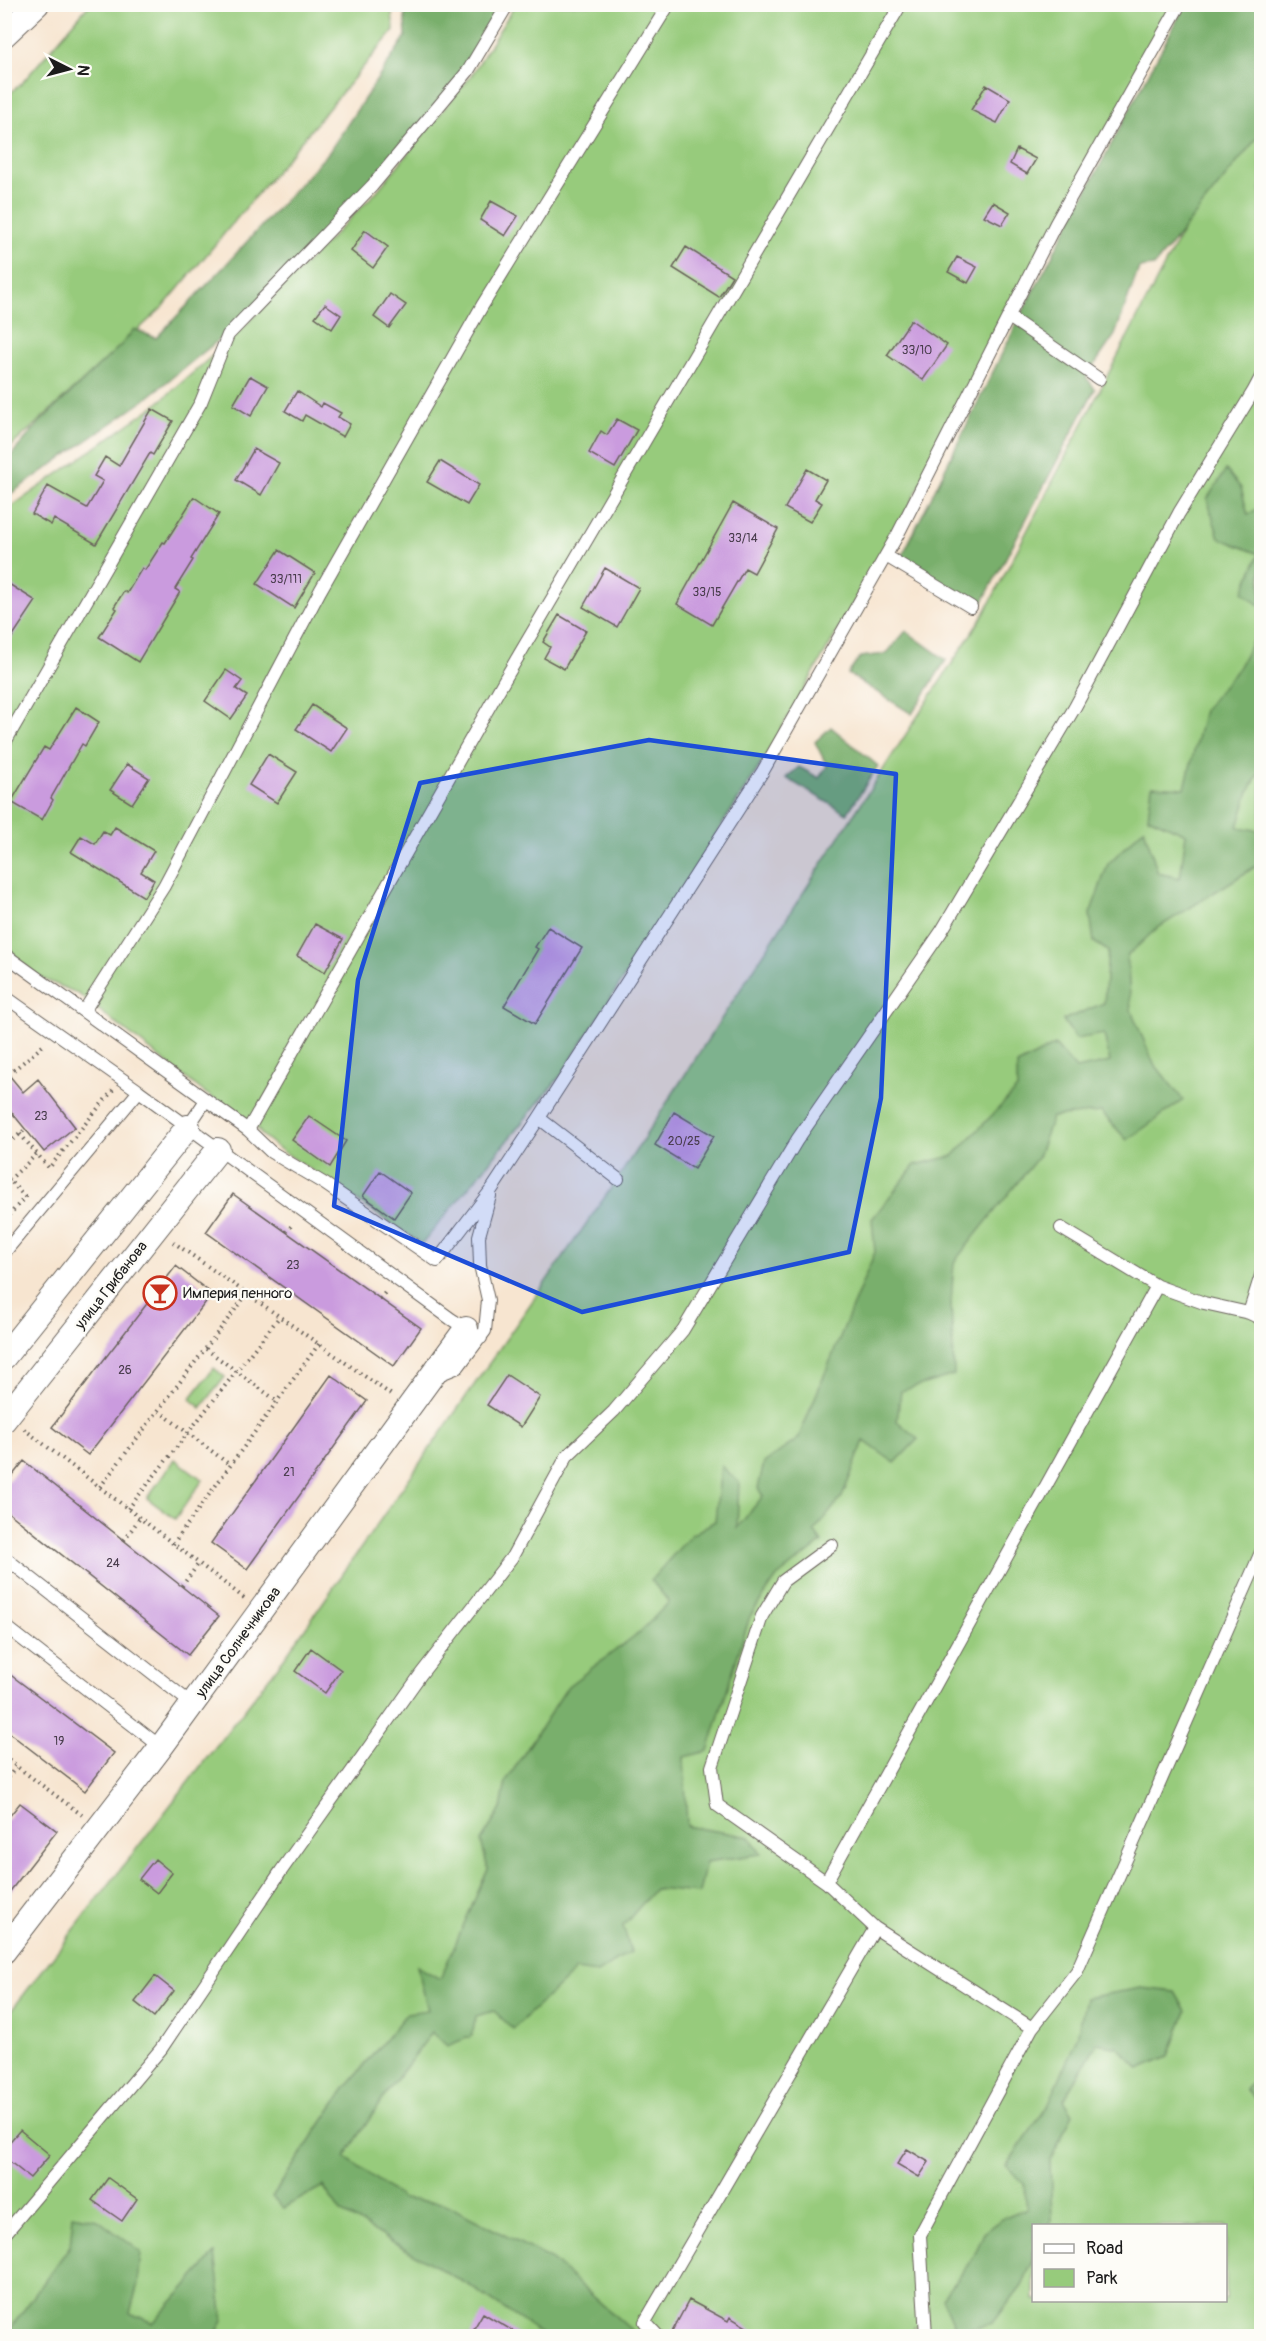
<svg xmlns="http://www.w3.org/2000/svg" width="1266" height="2341" viewBox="0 0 1266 2341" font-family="Pangolin,sans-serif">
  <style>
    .green { fill: #97cb7c; stroke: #5a744c; stroke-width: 1.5; fill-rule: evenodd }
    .forest { fill: #79af6c; stroke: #4a6644; stroke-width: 1.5 }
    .building { fill: #ca9bde }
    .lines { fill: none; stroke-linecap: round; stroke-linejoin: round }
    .service-casing { stroke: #69625b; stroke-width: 14 }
    .minor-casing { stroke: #69625b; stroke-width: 26 }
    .path { stroke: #69625b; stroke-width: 4; stroke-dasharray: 1.5 4.5; stroke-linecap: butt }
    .service { stroke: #fff; stroke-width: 12 }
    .minor { stroke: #fff; stroke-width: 24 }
    .marked { fill: #1d4ed8; fill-opacity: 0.2; stroke: #1d4ed8; stroke-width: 4.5; stroke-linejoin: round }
    .labels { text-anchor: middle; stroke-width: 4.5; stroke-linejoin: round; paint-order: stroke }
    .number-label { font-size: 12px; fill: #483c4c }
    .street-label { font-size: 15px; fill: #1c1c1c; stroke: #fdfcf7 }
    .poi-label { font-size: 15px; fill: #1c1c1c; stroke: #fdfcf7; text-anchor: start }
  </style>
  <rect width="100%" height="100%" fill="#fdfcf7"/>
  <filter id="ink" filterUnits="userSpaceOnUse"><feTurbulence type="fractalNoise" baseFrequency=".0167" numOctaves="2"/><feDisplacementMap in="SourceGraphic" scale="12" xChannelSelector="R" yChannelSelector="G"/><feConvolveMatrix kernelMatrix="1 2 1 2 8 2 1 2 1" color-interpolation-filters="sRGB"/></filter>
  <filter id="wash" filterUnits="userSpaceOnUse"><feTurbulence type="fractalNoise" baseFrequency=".008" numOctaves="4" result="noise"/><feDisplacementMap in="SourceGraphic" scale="24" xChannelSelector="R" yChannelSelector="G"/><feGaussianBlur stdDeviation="1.35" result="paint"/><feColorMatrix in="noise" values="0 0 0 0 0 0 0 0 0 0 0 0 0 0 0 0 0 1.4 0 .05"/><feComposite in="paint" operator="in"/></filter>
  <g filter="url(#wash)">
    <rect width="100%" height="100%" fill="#f7e5d0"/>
    <path class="green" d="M89 5H391L394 30 163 307 6 451 4 98 22 83Z
      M515 5H1175L895 532 758 769 562 1074 422 1244 275 1146 262 1135 255 1125 205 1093 77 993 38 977 5 948 4 512 157 404 235 336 377 191 471 76Z
      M1261 79V2336H970L914 2327V2336H5L4 2020 285 1657 618 1178 984 614ZM1034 2226H1226V2300H1034Z
      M214 1368 225 1377 201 1408 190 1399Z
      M175 1459 203 1480 175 1519 147 1498Z"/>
    <path class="forest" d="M404 5H505L465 69 371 184 226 334 142 402 6 497 7 460 39 423 122 344 134 329 156 338 221 270 329 152 406 36Z
      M1185 5H1261V133L1154 266 1139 268 1115 335 1086 377 1095 389 980 607 901 558 1025 307Z
      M1226 470 1241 488 1248 515 1261 506V607L1243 592 1259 554 1219 538 1207 499Z
      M1261 626V768L1248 794 1238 827 1261 831V863L1156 929 1127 956 1131 1010 1153 1062 1183 1100 1127 1140 1101 1112 1052 1117 1038 1157 954 1262 951 1302 954 1375 901 1391 897 1421 918 1439 895 1463 864 1441 842 1497 814 1531 822 1542 777 1577 750 1616 708 1751 684 1757 687 1826 750 1837 761 1854 706 1862 699 1893 655 1889 623 1926 631 1952 597 1973 576 1970 513 2029 494 2011 476 2016 472 2036 447 2046 432 2032 383 2098 345 2157 403 2199 443 2203 552 2260 638 2336H544L470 2286 341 2212 323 2186 284 2208 272 2197 346 2087 407 2013 428 2010 417 1966 440 1979 488 1869 481 1841 501 1809 506 1781 568 1686 641 1631 669 1602 651 1580 691 1535 715 1521 721 1466 739 1482 737 1528 763 1496 758 1488 764 1463 798 1439 875 1252 872 1219 915 1165 953 1156 1017 1089V1065L1055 1045 1076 1069 1110 1062 1104 1034 1076 1039 1063 1020 1104 1003 1108 951 1094 942 1090 914 1108 864 1144 828 1158 873 1180 878 1186 834 1148 817 1152 786 1185 788 1204 710 1238 668Z
      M906 631 946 660 912 714 848 674 860 657 886 654Z
      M831 727 878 766 847 814 786 778 799 767 819 778 827 766 815 742Z
      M1141 1988 1175 1992 1186 2011 1169 2056 1139 2069 1118 2047 1097 2043 1064 2100 1073 2114 1050 2161 1052 2221 1049 2225 1034 2226 1033 2261 1022 2285 993 2323 957 2331 942 2298 973 2258 984 2233 1005 2217 1027 2208 1024 2184 1006 2166 1049 2104 1077 2037 1086 1998Z
      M1261 2075V2106L1245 2089Z
      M73 2215 98 2220 141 2252 138 2283 130 2313 153 2323 215 2254 223 2321 215 2336H5L70 2246Z"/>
    <g id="blocks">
      <path class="building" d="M986 85 1010 99 997 123 971 110Z
        M1017 149 1036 159 1027 174 1010 164Z
        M491 201 518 216 505 236 480 220Z
        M993 202 1010 212 1002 225 984 216Z
        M365 230 388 247 373 268 351 251Z
        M686 247 732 276 719 297 673 268Z
        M957 257 977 267 968 283 948 272Z
        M390 294 406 305 389 328 374 317Z
        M325 304 341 315 332 329 315 317Z
        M911 320 947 345 923 380 887 355Z
        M250 376 268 386 251 416 233 405Z
        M297 391 321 407 323 403 341 413 338 417 350 424 343 437 305 415 302 421 285 411Z
        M152 409 173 421 153 455 150 453 96 544 54 519 51 525 32 514 48 486 87 508 103 481 94 476 105 457 119 466Z
        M617 419 637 430 615 468 589 453 601 431 607 435Z
        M254 449 279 463 261 495 236 480Z
        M440 461 479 485 467 505 427 482Z
        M807 469 826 480 815 499 822 503 810 522 785 508Z
        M194 497 219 514 191 559 193 560 175 589 180 592 138 662 99 637 117 609 114 607 124 591 127 593 142 568 145 570 163 542 165 543Z
        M733 503 778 529 754 573 745 568 712 625 677 604Z
        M279 550 315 573 294 608 257 584Z
        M605 568 639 588 617 627 583 607Z
        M4 581 36 601 4 649Z
        M559 615 586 631 564 669 544 658 550 647 543 642Z
        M226 670 242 681 236 689 247 696 231 719 205 701Z
        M312 705 347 728 331 752 296 729Z
        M76 707 99 722 85 746 82 744 51 798 53 800 42 820 11 802 44 747 49 750Z
        M268 754 297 772 277 803 249 785Z
        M127 764 149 778 132 804 110 790Z
        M115 827 154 851 141 872 154 880 144 897 71 852 81 836 95 844 103 831 110 835Z
        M315 924 343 939 325 972 297 956Z
        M548 927 582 948 535 1024 504 1006 538 949 535 947Z
        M4 1069 23 1092 38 1079 75 1127 44 1152 4 1103Z
        M674 1112 714 1136 694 1169 655 1145Z
        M309 1116 346 1141 330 1167 292 1140Z
        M380 1171 411 1193 394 1218 363 1196Z
        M233 1194 421 1328 394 1366 206 1232Z
        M176 1266 212 1294 88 1455 52 1427Z
        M331 1375 367 1401 247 1569 211 1543Z
        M507 1375 540 1397 521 1427 487 1405Z
        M24 1461 219 1616 188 1655 4 1509V1486Z
        M311 1648 341 1670 325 1693 295 1671Z
        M4 1670 114 1753 85 1791 4 1729Z
        M20 1803 57 1831 4 1899V1823Z
        M155 1859 172 1873 157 1893 139 1879Z
        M155 1976 174 1991 154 2017 135 2002Z
        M20 2130 50 2155 30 2178 4 2157V2148Z
        M907 2149 929 2162 919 2177 897 2164Z
        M108 2178 137 2199 122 2221 92 2200Z
        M689 2300 728 2321 730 2317 763 2337H681L672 2332Z
        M483 2313 523 2337H469Z"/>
    </g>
  </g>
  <g filter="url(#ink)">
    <use href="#blocks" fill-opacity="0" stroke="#69625b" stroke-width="1.5"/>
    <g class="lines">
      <g class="service-casing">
        <path id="service" d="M901 4 505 679 248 1130 271 1152 325 1184 437 1261 492 1189 539 1118 763 771 898 534 1056 223 1180 4
          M1009 317 1099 379
          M886 556 971 607
          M4 744 201 402 228 335 372 186 468 71 508 4
          M4 954 248 1130
          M4 996 139 1091
          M84 1011 164 886 320 591 482 306 669 4
          M539 1118 618 1179
          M188 1127 206 1100
          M1061 1228 1157 1286 1204 1303 1249 1313 1262 1319
          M4 1253 139 1091 451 1319 481 1338
          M1249 1313 1262 1272
          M436 1376 458 1367 485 1331 488 1300 480 1265 479 1236 490 1196
          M832 1545 783 1581 762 1616 712 1767 717 1805 826 1882 875 1928 1032 2028
          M4 1557 192 1704
          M4 1625 161 1747
          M826 1882 1157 1286
          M4 2235 161 2049 281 1871 421 1674 512 1557 567 1456 614 1411 683 1330 797 1140 941 932 1075 707 1179 513 1253 392 1262 375
          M658 2336 645 2322 875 1928
          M926 2336 920 2235 1032 2028 1077 1971 1262 1550"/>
      </g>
      <g class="minor-casing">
        <path id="minor" d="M4 35 37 4
          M4 1357 188 1127
          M4 1420 218 1150
          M4 1951 161 1747 466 1329"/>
      </g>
      <path class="path" d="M9 1074 45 1044
        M20 1134 49 1168 113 1090
        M4 1147 26 1129
        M4 1174 25 1197 4 1221
        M9 1180 37 1154
        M286 1232 294 1223
        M173 1242 393 1396
        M380 1299 387 1290
        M206 1349 277 1401
        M159 1411 230 1465
        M24 1429 244 1598
        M100 1487 247 1294
        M128 1509 280 1316
        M124 1540 140 1518
        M173 1544 319 1344
        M182 1586 199 1563
        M4 1757 82 1815
        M4 1782 16 1767"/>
      <use href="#service" class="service"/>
      <use href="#minor" class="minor"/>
    </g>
  </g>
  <path class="marked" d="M649 740 896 774 881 1098 849 1252 582 1312 334 1206 358 980 420 783Z"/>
  <defs>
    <g id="bar-ring" transform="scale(1.725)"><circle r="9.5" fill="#fdfcf7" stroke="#c8321e" stroke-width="1.5"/><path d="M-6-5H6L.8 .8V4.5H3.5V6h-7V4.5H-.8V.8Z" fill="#c8321e"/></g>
  </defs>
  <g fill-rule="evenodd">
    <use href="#bar-ring" x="160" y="1293"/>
  </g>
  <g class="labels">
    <g class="number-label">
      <text x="917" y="354">33/10</text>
      <text x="743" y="542">33/14</text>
      <text x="286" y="583">33/111</text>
      <text x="707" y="596">33/15</text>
      <text x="41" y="1120">23</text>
      <text x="684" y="1145">20/25</text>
      <text x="293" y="1269">23</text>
      <text x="125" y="1374">26</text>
      <text x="289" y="1476">21</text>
      <text x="113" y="1567">24</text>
      <text x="59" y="1745">19</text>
    </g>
    <g class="street-label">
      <text transform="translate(111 1285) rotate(-52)" y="5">улица Грибанова</text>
      <text transform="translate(238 1642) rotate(-54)" y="5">улица Солнечникова</text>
    </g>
    <g class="poi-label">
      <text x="183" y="1298">Империя пенного</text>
    </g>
  </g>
  <rect width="1266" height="2341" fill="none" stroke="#fdfcf7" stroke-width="24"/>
  <rect x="1032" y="2224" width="195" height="78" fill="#fdfcf7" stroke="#a3a29f" stroke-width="1.5"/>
  <rect x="1044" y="2244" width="30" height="9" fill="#ffffff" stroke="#a3a29f" stroke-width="1.5"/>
  <text x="1086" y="2254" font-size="18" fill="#1c1c1c">Road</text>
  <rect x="1044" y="2269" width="30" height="18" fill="#97cb7c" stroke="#a3a29f" stroke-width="1.5"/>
  <text x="1086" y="2284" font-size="18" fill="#1c1c1c">Park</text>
  <g transform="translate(69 69) rotate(96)" stroke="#fdfcf7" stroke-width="4.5" paint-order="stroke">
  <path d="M0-4.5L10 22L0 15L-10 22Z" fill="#1c1c1c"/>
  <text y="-9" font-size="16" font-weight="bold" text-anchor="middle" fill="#1c1c1c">N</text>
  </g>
</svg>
